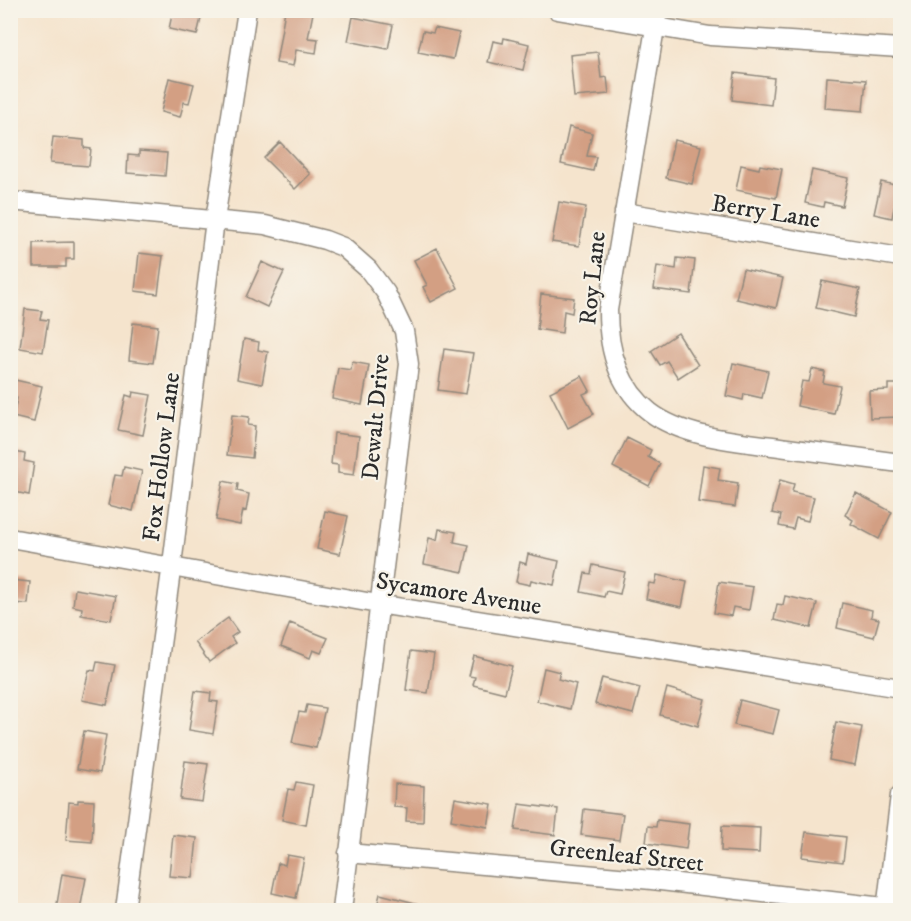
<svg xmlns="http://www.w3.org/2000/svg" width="911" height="921" viewBox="0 0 911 921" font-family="'IM FELL DW Pica',serif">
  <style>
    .building { fill: #d39f83 }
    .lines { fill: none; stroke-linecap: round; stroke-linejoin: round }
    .minor-casing { stroke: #90887c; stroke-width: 21 }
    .minor { stroke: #fff; stroke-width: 18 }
    .labels { text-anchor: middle; stroke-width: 4.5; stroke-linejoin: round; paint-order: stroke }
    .street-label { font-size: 24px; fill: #2b2b2b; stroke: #f7f3e8 }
  </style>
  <rect width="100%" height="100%" fill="#f7f3e8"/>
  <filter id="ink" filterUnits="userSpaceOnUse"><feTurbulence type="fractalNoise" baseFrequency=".0167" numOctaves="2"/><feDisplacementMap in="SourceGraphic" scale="12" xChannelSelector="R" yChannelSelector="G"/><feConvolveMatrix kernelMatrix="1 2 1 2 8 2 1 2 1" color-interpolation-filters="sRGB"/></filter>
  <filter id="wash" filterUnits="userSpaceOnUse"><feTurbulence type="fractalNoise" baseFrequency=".008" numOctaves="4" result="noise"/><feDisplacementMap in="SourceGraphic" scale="24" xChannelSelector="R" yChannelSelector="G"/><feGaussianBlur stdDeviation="1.35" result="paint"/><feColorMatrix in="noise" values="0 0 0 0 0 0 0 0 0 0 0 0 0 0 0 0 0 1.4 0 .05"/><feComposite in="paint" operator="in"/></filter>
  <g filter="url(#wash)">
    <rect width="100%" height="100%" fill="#f5e4cd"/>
    <g id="blocks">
      <path class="building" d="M173 10H203L197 35 169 29Z
        M285 10 313 13 308 38 318 39 316 53 296 50 293 66 276 63Z
        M353 17 393 25 388 49 348 41Z
        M435 28 459 33 453 59 418 52 423 31 433 33Z
        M504 38 529 44 523 70 488 62 493 41 503 43Z
        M598 52 601 78 607 77 609 94 574 97 570 55Z
        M735 73 774 78 771 105 732 100Z
        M827 77 866 80 863 111 825 108Z
        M169 78 194 84 189 103 184 102 180 117 161 112Z
        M569 127 592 133 587 156 596 157 593 171 561 164Z
        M53 137 84 140V148L91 149 89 166 50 163Z
        M674 140 701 146 692 184 666 178Z
        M280 142 310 174 295 189 264 158Z
        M139 151 167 153 165 176 127 173 128 155 139 156Z
        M741 165 759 169 760 165 782 169 776 198 736 190Z
        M812 170 848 178 842 206 824 202 823 207 805 203Z
        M881 182 900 186V210L894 208 892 218 874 214Z
        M559 202 586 207 579 246 552 242Z
        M74 242V259H66V267H34V243Z
        M437 248 458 288 431 302 423 287 427 285 414 260Z
        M139 253 163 256 158 294 135 291Z
        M677 258 695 260 691 294 654 289 657 266 676 269Z
        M262 262 284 272 267 307 246 297Z
        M743 269 783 278 776 308 736 299Z
        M822 281 860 289 854 317 816 308Z
        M541 294 574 298 572 313 564 311 562 333 537 329Z
        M25 309 42 311 40 319 48 320 43 352 20 348Z
        M133 323 158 326 153 363 129 360Z
        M678 333 698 365 678 378 667 361 660 365 651 351Z
        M244 339 259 342 258 350 268 352 262 384 237 379Z
        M444 349 473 353 466 394 438 390Z
        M352 362 369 365 362 405 332 399 338 368 351 370Z
        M733 363 768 371 762 398 744 394 743 400 726 396Z
        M812 369 825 372 823 383 840 386 834 414 797 406 802 381 809 382Z
        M582 376 590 391 583 394 594 414 568 428 550 392Z
        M15 380 42 386 34 422 13 417 17 398 11 397Z
        M888 384H900V417L870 418 869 391 888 390Z
        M133 392 151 395 143 435 118 430 126 395 132 397Z
        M232 415 249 417 248 425 255 426 252 458 227 455Z
        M334 433 359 436 354 475 338 473V465L331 464Z
        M627 438 651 450 648 457 660 464 649 486 613 467Z
        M10 451 25 454 24 461 34 463 29 495 10 491Z
        M703 465 720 468 718 480 738 483 735 507 698 502Z
        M124 467 142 471 133 511 108 505 115 475 122 476Z
        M780 480 794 484 792 492 814 497 808 521 796 518 793 529 779 526 781 515 772 513Z
        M223 481 238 484 237 491 249 494 246 511 243 510 240 525 216 520Z
        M856 493 892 512 879 539 851 524 853 520 845 515Z
        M325 511 348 516 340 554 317 549Z
        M439 529 456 532 454 542 469 545 463 572 424 564 429 538 437 540Z
        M528 554 559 561 554 585 531 580 530 585 516 582 520 562 526 564Z
        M593 565 625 572 620 594 606 591 604 597 581 592 585 573 591 574Z
        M657 575 687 582 682 607 646 599 649 583 655 584Z
        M10 580 30 582 28 604 10 603Z
        M719 582 753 587 749 610 733 607 731 616 714 613Z
        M75 589 116 596 111 620 81 615 82 608 73 606Z
        M785 596 817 603 811 628 774 620 777 604 783 605Z
        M842 603 872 610 871 617 879 619 874 637 837 628Z
        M228 618 238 632 231 637 235 643 209 662 195 642Z
        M290 623 328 638 321 653 313 650 310 658 281 646Z
        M411 651 434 654 428 693 406 690Z
        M474 656 512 666 505 693 473 685 475 677 469 676Z
        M97 662 115 665 107 705 82 700 89 670 95 671Z
        M544 668 560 672 558 679 576 684 570 709 537 701Z
        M602 678 640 688 633 714 595 704Z
        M667 688 705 699 698 726 660 715Z
        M195 691 211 693 210 701 218 702 213 734 189 730Z
        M740 700 779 710 773 734 734 725Z
        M307 705 325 708 316 748 292 743 299 712 305 713Z
        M836 722 862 727 855 765 829 760Z
        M84 731 106 735 100 773 77 769Z
        M185 761 208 764 202 802 180 799Z
        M296 782 313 785 306 825 282 820 288 789 294 790Z
        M395 784 424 786 423 822 406 821 407 808 394 807Z
        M455 798 492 804 488 827 451 820Z
        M78 800 94 801 92 842 66 840 69 802 78 803Z
        M519 804 558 809 555 835 515 830Z
        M584 809 623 814 619 840 581 835Z
        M657 820 689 824 686 849 646 843 648 826 656 827Z
        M722 826 760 828 759 853 721 851Z
        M806 832 846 837 843 862 802 857Z
        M173 835 197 838 193 878 169 876Z
        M287 855 304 858 296 898 272 893 278 863 285 865Z
        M62 874 86 878 80 910H56Z
        M380 894 427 906 426 910H376Z"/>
    </g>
  </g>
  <g filter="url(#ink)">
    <use href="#blocks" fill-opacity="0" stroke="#90887c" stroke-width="1.5"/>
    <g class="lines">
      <g class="minor-casing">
        <path id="minor" d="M557 10 710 36 900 48
          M658 10 608 310C608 348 618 387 650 412 685 439 745 442 787 448 825 453 863 458 900 463
          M10 201 265 225 325 240 343 247 368 269 386 293 404 331 409 364 342 910
          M624 212 900 257
          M10 538 378 604 900 688
          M348 853 652 880 900 909
          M125 910 174 549 215 220 247 10
          M886 910 900 795"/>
      </g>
      <use href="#minor" class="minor"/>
    </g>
  </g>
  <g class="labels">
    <g class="street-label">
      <text transform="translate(766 211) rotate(9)" y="8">Berry Lane</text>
      <text transform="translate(592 278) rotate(-84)" y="8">Roy Lane</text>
      <text transform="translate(375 417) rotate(-85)" y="8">Dewalt Drive</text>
      <text transform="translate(161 457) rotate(-83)" y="8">Fox Hollow Lane</text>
      <text transform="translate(459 593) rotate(9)" y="8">Sycamore Avenue</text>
      <text transform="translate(627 855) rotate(6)" y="8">Greenleaf Street</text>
    </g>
  </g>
  <rect width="911" height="921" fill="none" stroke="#f7f3e8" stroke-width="36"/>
</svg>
